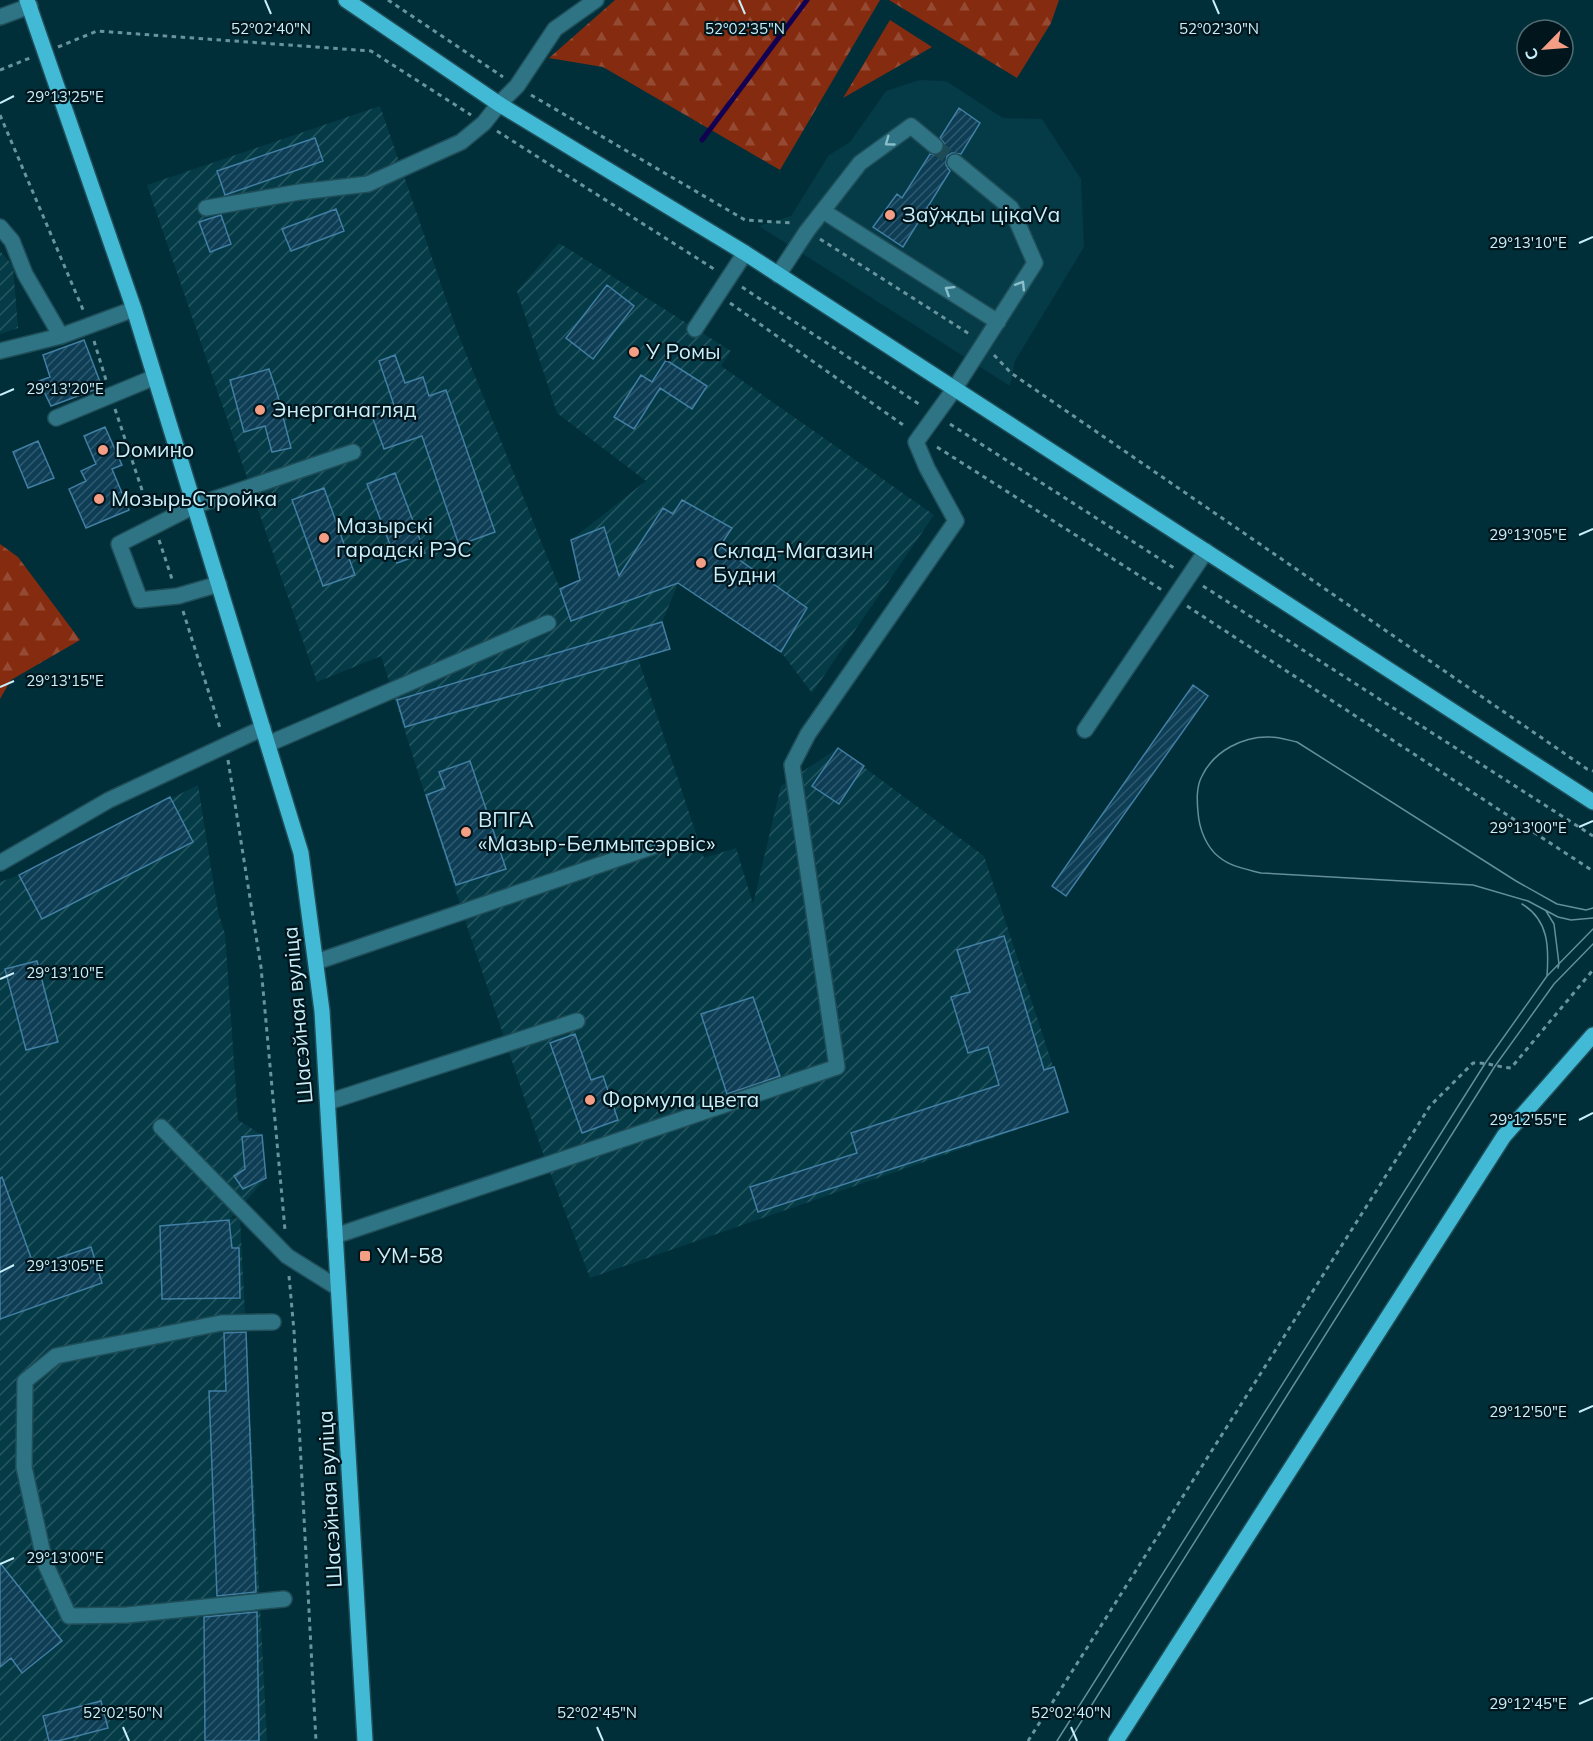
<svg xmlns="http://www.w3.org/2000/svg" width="1593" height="1741" viewBox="0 0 1593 1741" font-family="Mulish,sans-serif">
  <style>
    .built { fill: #043b46 }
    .industrial { fill: url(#industrial-furrows) }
    .forest { fill: url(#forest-firs) }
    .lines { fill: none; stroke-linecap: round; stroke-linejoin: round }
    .stream { stroke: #120153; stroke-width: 5 }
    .building { fill: url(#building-hatch); stroke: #427fa3; stroke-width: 1.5 }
    .minor-tunnel { stroke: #1e4c56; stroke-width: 15; stroke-dasharray: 15 8; stroke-linecap: butt }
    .minor-casing { stroke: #204e58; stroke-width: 18 }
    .major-casing { stroke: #204e58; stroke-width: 18 }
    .path { stroke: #69939d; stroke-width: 3; stroke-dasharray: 4.5 4.5; stroke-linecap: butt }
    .minor { stroke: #2e7485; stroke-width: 15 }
    .major { stroke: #42bad6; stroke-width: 15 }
    .tram { stroke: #648e99; stroke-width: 1.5 }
    .oneway { stroke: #8bbecb }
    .ticks { fill: none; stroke: #c9effa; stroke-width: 2 }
    .poi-dot { fill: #f49e86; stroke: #00151c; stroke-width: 2 }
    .labels { text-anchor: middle; stroke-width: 4.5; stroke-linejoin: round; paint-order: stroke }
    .poi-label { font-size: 21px; fill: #c9effa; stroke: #00151c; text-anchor: start }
    .street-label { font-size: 21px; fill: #c9effa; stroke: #00151c }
    .ticks-label { font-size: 15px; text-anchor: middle; fill: #c9effa; stroke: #00151c; stroke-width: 4.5; stroke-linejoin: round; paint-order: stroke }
  </style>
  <defs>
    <pattern id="industrial-furrows" width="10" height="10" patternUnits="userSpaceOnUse" patternTransform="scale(1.5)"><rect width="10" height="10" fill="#043b46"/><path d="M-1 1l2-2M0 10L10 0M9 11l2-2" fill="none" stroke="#275862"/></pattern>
    <pattern id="forest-firs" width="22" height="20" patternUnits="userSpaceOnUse" patternTransform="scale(1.5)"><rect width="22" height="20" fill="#852b0f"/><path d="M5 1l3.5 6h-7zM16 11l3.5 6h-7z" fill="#954a33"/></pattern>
    <pattern id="building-hatch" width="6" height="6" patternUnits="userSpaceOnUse" patternTransform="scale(1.5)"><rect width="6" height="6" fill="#0e3e56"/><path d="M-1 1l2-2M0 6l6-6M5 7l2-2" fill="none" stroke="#305a6f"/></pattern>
  </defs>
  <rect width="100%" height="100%" fill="#002f39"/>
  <path class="built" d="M919 80 946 81 1003 118 1042 119 1081 179 1084 247 1015 361 1010 386 759 226 791 216 829 155 850 142 886 91Z"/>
  <path class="industrial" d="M380 106 457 331 560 589 579 580 571 540 646 481 557 413 517 291 559 243 731 351 721 366 934 515 812 693 781 652 678 584 662 622 670 649 638 658 704 858 736 848 753 904 781 786 838 748 984 856 1068 1112 590 1278 541 1148 467 926 381 656 317 682 147 185Z
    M0 251 13 266 18 328 0 334Z
    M198 785 218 912 225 934 238 1120 262 1135 266 1178 230 1219 240 1218 267 1741H0V882L19 875Z"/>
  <path class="forest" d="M615 0H880L780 170 603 67 549 58Z
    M889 0H1059L1051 23 1017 78Z
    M890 20 932 47 843 98Z
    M0 544 18 557 80 640 11 680 0 699Z"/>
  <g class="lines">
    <path class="stream" d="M702 140 807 0"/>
  </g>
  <path class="building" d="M959 108 980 123 961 154 952 153 947 156 946 165 950 171 903 247 873 227 897 194 902 198 930 154 938 155 943 152 944 143 940 138Z
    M315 138 323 161 225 195 217 171Z
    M336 209 344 231 291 251 282 229Z
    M221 215 231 244 210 252 199 222Z
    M607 285 634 306 593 359 566 338Z
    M84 340 102 387 51 406 39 381 50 377 43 355Z
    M395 355 405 383 423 377 429 396 446 390 495 532 459 545 422 436 384 449 372 416 395 408 379 361Z
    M666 360 707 386 692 409 660 388 634 429 614 417 641 375 652 382Z
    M269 369 277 393 291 448 272 452 265 426 244 432 230 380Z
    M105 427 122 465 112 469 129 510 86 528 69 489 86 481 81 471 96 464 84 436Z
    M38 441 54 478 28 488 13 452Z
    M395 473 425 553 397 563 367 484Z
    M324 488 355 575 323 586 292 500Z
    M682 500 732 528 720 546 807 608 781 652 678 583 571 621 560 589 580 580 571 540 604 527 619 576 663 508 673 514Z
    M662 622 670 649 405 727 397 700Z
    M1193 685 1208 696 1066 896 1052 886Z
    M838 748 864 766 839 804 812 786Z
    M470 761 506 869 456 885 426 795 445 788 439 772Z
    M170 797 193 842 42 919 19 875Z
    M1004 936 1044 1070 1054 1067 1068 1112 758 1212 750 1187 857 1153 851 1133 999 1085 988 1047 968 1053 951 997 970 992 957 950Z
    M37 961 58 1042 26 1050 5 969Z
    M753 997 780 1076 727 1094 701 1014Z
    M575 1034 591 1080 603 1076 618 1120 582 1133 550 1043Z
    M262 1135 266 1178 243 1189 234 1176 245 1169 242 1137Z
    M2 1177 34 1266 91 1247 102 1283 0 1319V1178Z
    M229 1220 232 1248H239L240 1298 162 1299 160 1226Z
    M246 1332 256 1592 217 1596 209 1391H226L224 1333Z
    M0 1563 62 1641 22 1673 11 1658 0 1667Z
    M257 1612 259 1741H205L204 1617Z
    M101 1701 108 1728 58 1741H49L43 1716Z"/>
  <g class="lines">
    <path class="minor-tunnel" d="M935 146 955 162"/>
    <g class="minor-casing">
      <path id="minor" d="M0 17 30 6
        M206 208 300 192 368 184 461 142 484 123 499 104 517 86 555 29 596 0
        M823 211 998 322
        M0 227 12 241 25 274 61 336 134 309
        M778 275 807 231 860 163 911 126 935 146
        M695 329 745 253
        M0 351 61 336
        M56 418 155 377
        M219 584 178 596 140 600 119 544 194 506 353 452
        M1085 730 1206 551
        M268 744 548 623
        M0 863 109 800 263 728
        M316 962 652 847
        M328 1102 577 1021
        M161 1127 287 1256 338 1288
        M335 1236 837 1067 792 765 808 734 956 521 927 468 916 442 955 388 1035 263 1011 208 955 162
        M273 1322 221 1323 56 1356 25 1381 24 1467 45 1563 69 1616 127 1615 284 1599"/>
    </g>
    <g class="major-casing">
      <path id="major" d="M27 0 134 309 301 853 322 1011 365 1741
        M346 0 499 104 745 253 1593 802
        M1116 1741 1504 1136 1593 1035"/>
    </g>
    <path class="path" d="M388 0 503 77
      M58 47 97 31 371 51 471 115
      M0 70 30 58
      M531 95 745 220 793 223
      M0 115 84 312
      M497 131 714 269
      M820 239 971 335
      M742 287 922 406
      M730 303 906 427
      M94 341 106 380
      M994 355 1011 373 1587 769 1593 771
      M115 409 149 511
      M950 424 1174 568
      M937 447 1162 590
      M159 540 172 579
      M1203 586 1593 836
      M1187 606 1593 871
      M183 611 221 731
      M228 760 261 967 285 1230
      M289 1276 294 1331 316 1741
      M1028 1741 1430 1106 1473 1063C1486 1062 1498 1067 1511 1068L1593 970"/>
    <use href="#minor" class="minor"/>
    <use href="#major" class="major"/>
    <path class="tram" d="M1522 904C1549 920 1549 948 1547 976
      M1593 908 1586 910 1557 904 1516 881 1297 742C1288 740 1279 737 1270 737 1243 736 1214 751 1202 776 1196 787 1197 801 1198 812 1199 828 1206 847 1219 857 1231 867 1246 869 1261 873L1473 885 1528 901 1558 917 1571 920 1593 918
      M1546 911 1554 924 1559 964 1558 968
      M1057 1741 1486 1062 1547 976 1593 929
      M1069 1741 1495 1066 1554 984 1593 944"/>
  </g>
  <defs><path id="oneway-chevron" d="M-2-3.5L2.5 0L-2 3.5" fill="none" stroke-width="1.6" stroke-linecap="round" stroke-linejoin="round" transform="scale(1.5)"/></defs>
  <g class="oneway">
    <use href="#oneway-chevron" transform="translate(889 142) rotate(144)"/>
    <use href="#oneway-chevron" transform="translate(1021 285) rotate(-58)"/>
    <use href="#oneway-chevron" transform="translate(949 290) rotate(-148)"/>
  </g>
  <path class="ticks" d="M265 0 271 14M739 0 745 14M1213 0 1219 14M0 103 14 96M1579 243 1593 237M0 395 14 389M1579 535 1593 529M0 687 14 681M1579 827 1593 821M0 979 14 973M1579 1120 1593 1113M0 1272 14 1265M1579 1412 1593 1406M0 1564 14 1558M1579 1704 1593 1698M123 1727 129 1741M597 1727 603 1741M1071 1727 1077 1741"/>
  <g class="poi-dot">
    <circle cx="890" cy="215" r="6"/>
    <circle cx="634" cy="352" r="6"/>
    <circle cx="260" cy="410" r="6"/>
    <circle cx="103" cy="450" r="6"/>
    <circle cx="99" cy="499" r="6"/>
    <circle cx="324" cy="538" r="6"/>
    <circle cx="701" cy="563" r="6"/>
    <circle cx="466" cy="832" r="6"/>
    <circle cx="590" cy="1100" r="6"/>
    <rect x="359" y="1250" width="12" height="12" rx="3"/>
  </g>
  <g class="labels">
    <g class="poi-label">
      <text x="902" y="222">Заўжды цікаVа</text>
      <text x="646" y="359">У Ромы</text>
      <text x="272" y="417">Энерганагляд</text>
      <text x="115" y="457">Dомино</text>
      <text x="111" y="506">МозырьСтройка</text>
      <text x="336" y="533">Мазырскі<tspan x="336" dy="24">гарадскі РЭС</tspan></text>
      <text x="713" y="558">Склад-Магазин<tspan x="713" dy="24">Будни</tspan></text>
      <text x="478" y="827">ВПГА<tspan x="478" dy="24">«Мазыр-Белмытсэрвіс»</tspan></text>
      <text x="602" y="1107">Формула цвета</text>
      <text x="377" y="1263">УМ-58</text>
    </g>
    <g class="street-label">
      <text transform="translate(298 1015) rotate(-95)" y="7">Шасэйная вуліца</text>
      <text transform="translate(330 1499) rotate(-93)" y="7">Шасэйная вуліца</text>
    </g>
  </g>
  <g class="ticks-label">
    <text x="271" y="34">52°02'40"N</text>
    <text x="1219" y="34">52°02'30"N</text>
    <text x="745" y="34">52°02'35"N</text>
    <text x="65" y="102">29°13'25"E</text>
    <text x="1528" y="248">29°13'10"E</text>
    <text x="65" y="394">29°13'20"E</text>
    <text x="1528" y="540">29°13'05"E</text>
    <text x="65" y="686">29°13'15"E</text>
    <text x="1528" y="833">29°13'00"E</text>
    <text x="65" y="978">29°13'10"E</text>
    <text x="1528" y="1125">29°12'55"E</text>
    <text x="65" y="1271">29°13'05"E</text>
    <text x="1528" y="1417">29°12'50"E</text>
    <text x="65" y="1563">29°13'00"E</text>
    <text x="1528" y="1709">29°12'45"E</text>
    <text x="123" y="1718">52°02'50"N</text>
    <text x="597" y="1718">52°02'45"N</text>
    <text x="1071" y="1718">52°02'40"N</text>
  </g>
  <g transform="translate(1545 48) rotate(245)"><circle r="28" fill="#00151c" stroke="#506c75" stroke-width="1.5"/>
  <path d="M0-4.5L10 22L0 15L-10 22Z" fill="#f49e86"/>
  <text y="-9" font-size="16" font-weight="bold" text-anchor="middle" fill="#c9effa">С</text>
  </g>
</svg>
